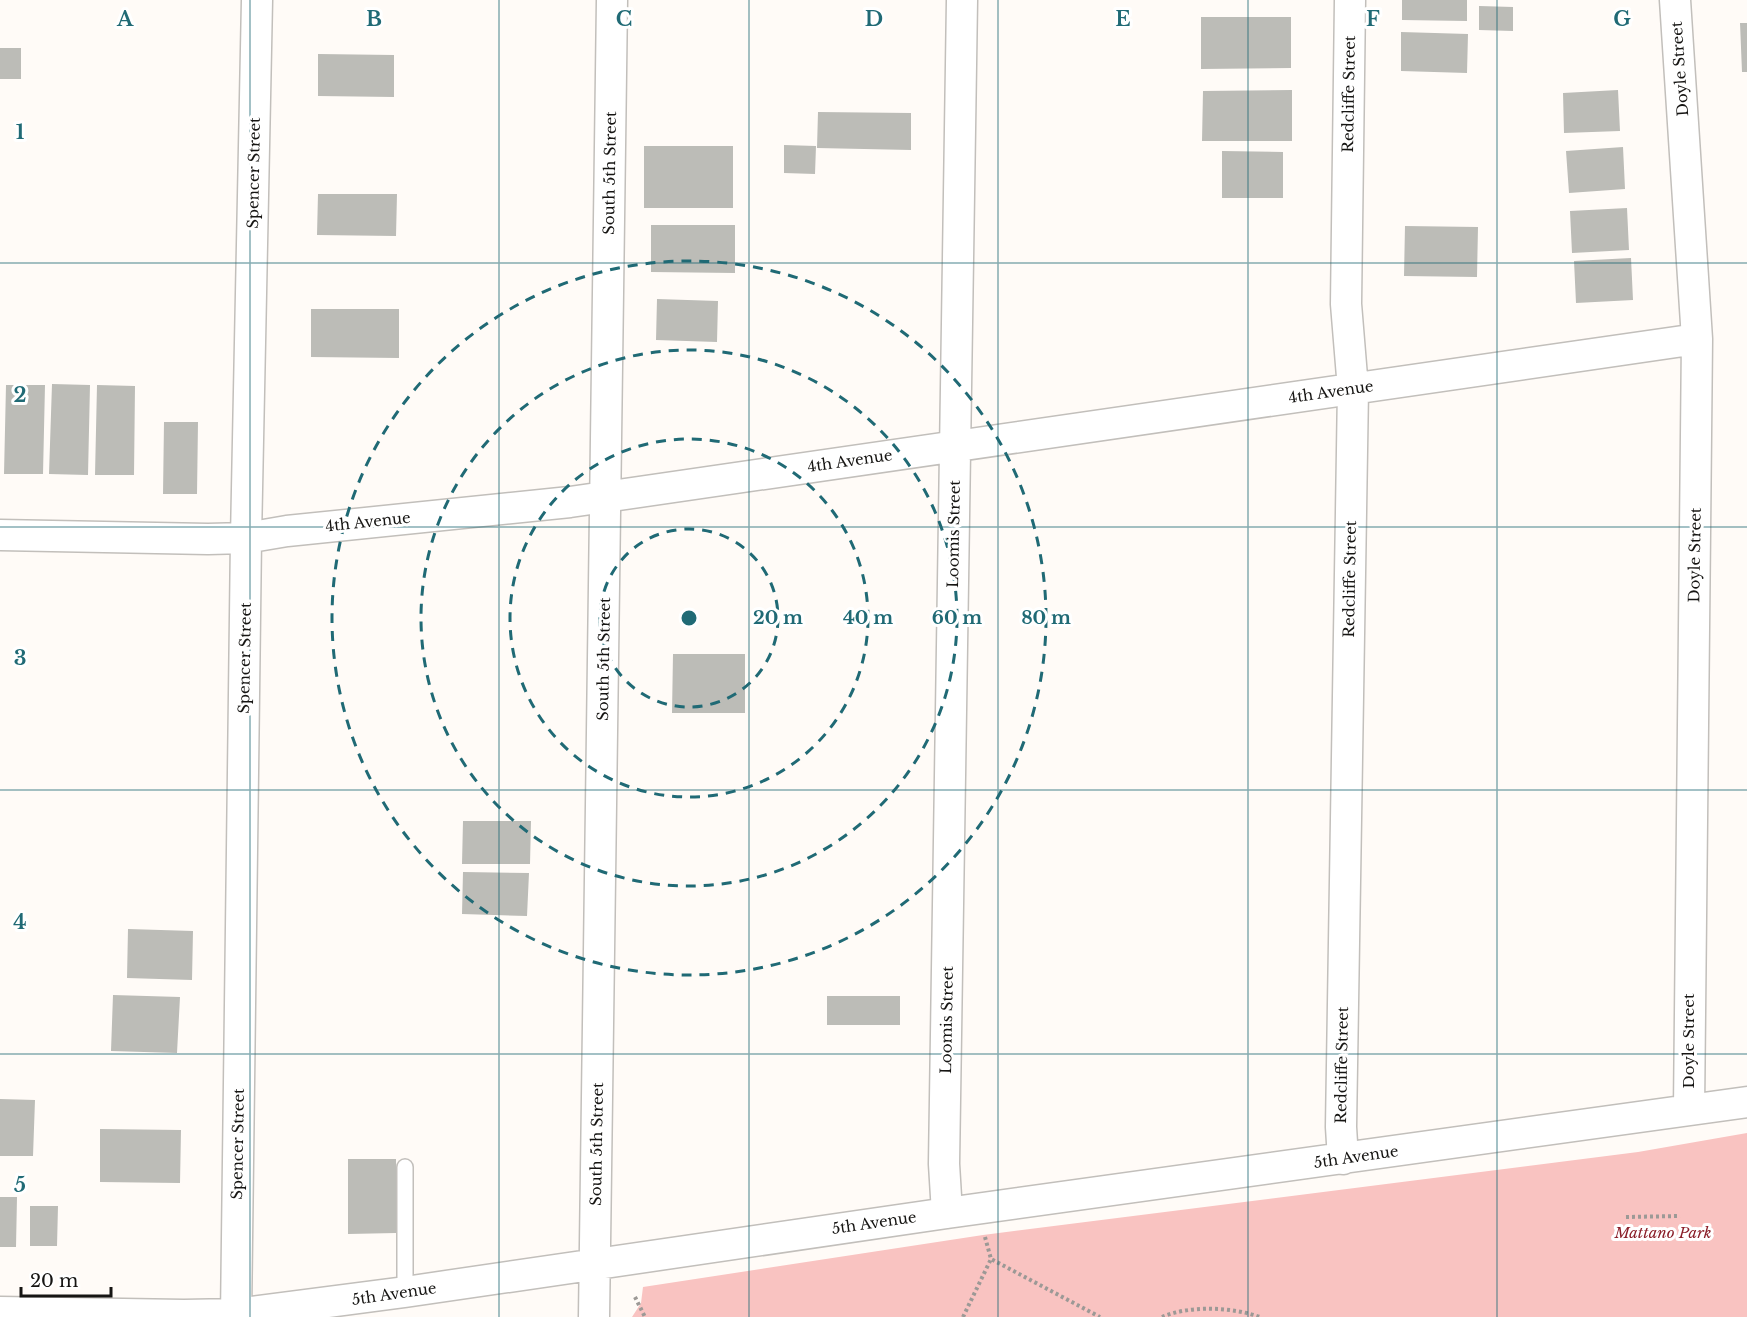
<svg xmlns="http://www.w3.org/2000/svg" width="1747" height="1317" viewBox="0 0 1747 1317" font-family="'Libre Baskerville',serif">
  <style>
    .green { fill: #f9c3c1 }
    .building { fill: #bcbcb7 }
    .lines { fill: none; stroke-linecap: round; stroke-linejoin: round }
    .lane-casing { stroke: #c2bfbb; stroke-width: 18 }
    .street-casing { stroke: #c2bfbb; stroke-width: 33 }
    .path { stroke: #9c9996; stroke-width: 4; stroke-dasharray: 3 3; stroke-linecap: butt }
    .lane { stroke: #fff; stroke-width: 15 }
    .street { stroke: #fff; stroke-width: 30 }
    .grid { fill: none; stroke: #206a75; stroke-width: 1.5; stroke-opacity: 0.55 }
    .ring { fill: none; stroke: #206a75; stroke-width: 3; stroke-dasharray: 10 8 }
    .labels { text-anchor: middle; stroke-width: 6; stroke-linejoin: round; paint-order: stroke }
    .street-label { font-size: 15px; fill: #161513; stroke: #fff }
    .park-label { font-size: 15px; font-style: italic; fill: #8a1e28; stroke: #fff }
    .grid-label { font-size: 20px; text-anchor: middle; font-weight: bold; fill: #206a75; stroke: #fff; stroke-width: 6; stroke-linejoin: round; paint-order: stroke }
    .centre { fill: #206a75; stroke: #fff; stroke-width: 3 }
    .ring-label { font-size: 18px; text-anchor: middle; font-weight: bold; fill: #206a75; stroke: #fff; stroke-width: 6; stroke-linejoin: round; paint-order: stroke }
  </style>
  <rect width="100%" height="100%" fill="#fffbf7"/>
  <path class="green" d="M1747 1133V1317H632L641 1303 643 1287 983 1235 1638 1152Z"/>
  <path class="building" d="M1402 0H1467V21L1402 20Z
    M1479 6 1513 7V31L1479 30Z
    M1201 17H1291V68L1201 69Z
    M1740 23H1747V72H1742Z
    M1401 32 1468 34 1467 73 1401 71Z
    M0 48H21V79H0Z
    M318 54 394 55V97L318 96Z
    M1292 90V141H1202L1203 91Z
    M1618 90 1620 131 1564 133 1563 93Z
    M818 112 911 113V150L817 148Z
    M784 145 816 146 815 174 784 173Z
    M644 146H733V208H644Z
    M1623 147 1625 189 1569 193 1566 151Z
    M1222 151 1283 152V198H1222Z
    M318 194H397L396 236 317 235Z
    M1627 208 1629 250 1572 253 1570 211Z
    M651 225H735V273L651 272Z
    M1405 226 1478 227 1477 277 1404 276Z
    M1631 258 1633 300 1576 303 1574 261Z
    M657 299 718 301 717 342 656 340Z
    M311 309H399V358L311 357Z
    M52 384 90 385 88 475 49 474Z
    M6 385H45L43 474H4Z
    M97 385 135 386 134 475H95Z
    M164 422H198L197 494H163Z
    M673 654H745V713H672Z
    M463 821H531L530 864H462Z
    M463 872 529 873 527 916 462 914Z
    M128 929 193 931 192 980 127 978Z
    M113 995 180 997 177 1053 111 1051Z
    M827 996H900V1025H827Z
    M0 1099 35 1100 33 1156H0Z
    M100 1129 181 1130 180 1183 100 1182Z
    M348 1159H396V1233L348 1234Z
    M0 1197H17L16 1247H0Z
    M30 1206H58L57 1246H30Z"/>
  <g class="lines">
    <g class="lane-casing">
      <path id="lane" d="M405 1167V1292"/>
    </g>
    <g class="street-casing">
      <path id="street" d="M1675 0 1697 339 1689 1110
        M0 535 208 539 246 538 287 531 570 502 1697 339
        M1343 1159 1341 1127 1353 389 1346 304 1350 0
        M947 1213 944 1164 962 0
        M0 1312 184 1315 236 1314 405 1292 947 1213 1747 1102
        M236 1317 246 538 257 0
        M594 1317 612 0"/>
    </g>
    <path class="path" d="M1626 1217 1680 1216
      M985 1237 991 1259 1100 1317
      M635 1297 645 1317
      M963 1317 991 1259
      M1162 1317C1190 1305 1232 1307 1260 1317"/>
    <use href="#lane" class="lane"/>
    <use href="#street" class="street"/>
  </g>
  <path class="grid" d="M250 0V1317M499 0V1317M749 0V1317M998 0V1317M1248 0V1317M1497 0V1317M0 263H1747M0 527H1747M0 790H1747M0 1054H1747"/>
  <g class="ring">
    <circle cx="689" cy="618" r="89"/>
    <circle cx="689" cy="618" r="179"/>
    <circle cx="689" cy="618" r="268"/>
    <circle cx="689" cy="618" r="357"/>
  </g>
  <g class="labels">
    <g class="street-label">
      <text transform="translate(1680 69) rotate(-94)" y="5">Doyle Street</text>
      <text transform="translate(1349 94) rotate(-89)" y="5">Redcliffe Street</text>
      <text transform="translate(254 173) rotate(-89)" y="5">Spencer Street</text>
      <text transform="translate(610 173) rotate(-89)" y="5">South 5th Street</text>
      <text transform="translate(1331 392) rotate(-8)" y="5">4th Avenue</text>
      <text transform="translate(850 461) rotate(-8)" y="5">4th Avenue</text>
      <text transform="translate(368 522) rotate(-6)" y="5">4th Avenue</text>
      <text transform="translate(954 534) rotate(-89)" y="5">Loomis Street</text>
      <text transform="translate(1695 555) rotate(-89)" y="5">Doyle Street</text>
      <text transform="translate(1350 579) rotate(-89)" y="5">Redcliffe Street</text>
      <text transform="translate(245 658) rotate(-89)" y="5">Spencer Street</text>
      <text transform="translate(604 659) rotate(-89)" y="5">South 5th Street</text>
      <text transform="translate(947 1020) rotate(-89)" y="5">Loomis Street</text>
      <text transform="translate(1689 1041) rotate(-90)" y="5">Doyle Street</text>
      <text transform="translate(1342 1065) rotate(-89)" y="5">Redcliffe Street</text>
      <text transform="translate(238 1144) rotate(-89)" y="5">Spencer Street</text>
      <text transform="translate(597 1144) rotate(-89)" y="5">South 5th Street</text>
      <text transform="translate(1356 1157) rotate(-8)" y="5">5th Avenue</text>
      <text transform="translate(874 1223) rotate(-8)" y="5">5th Avenue</text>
      <text transform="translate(394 1294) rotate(-8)" y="5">5th Avenue</text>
    </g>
    <g class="park-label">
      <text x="1663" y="1238">Mattano Park</text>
    </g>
  </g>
  <g class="grid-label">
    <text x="125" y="26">A</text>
    <text x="374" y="26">B</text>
    <text x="624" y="26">C</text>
    <text x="874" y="26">D</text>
    <text x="1123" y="26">E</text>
    <text x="1373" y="26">F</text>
    <text x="1622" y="26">G</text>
    <text x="20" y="139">1</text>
    <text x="20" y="402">2</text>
    <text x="20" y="665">3</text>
    <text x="20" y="929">4</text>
    <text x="20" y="1192">5</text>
  </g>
  <circle cx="689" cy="618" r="9" class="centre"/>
  <g class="ring-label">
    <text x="778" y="624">20 m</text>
    <text x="868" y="624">40 m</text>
    <text x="957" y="624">60 m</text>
    <text x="1046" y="624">80 m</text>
  </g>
  <path d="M21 1287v9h90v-9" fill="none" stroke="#161513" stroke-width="3"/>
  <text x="30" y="1287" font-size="18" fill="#161513" stroke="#ffffff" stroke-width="4.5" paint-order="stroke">20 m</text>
</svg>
